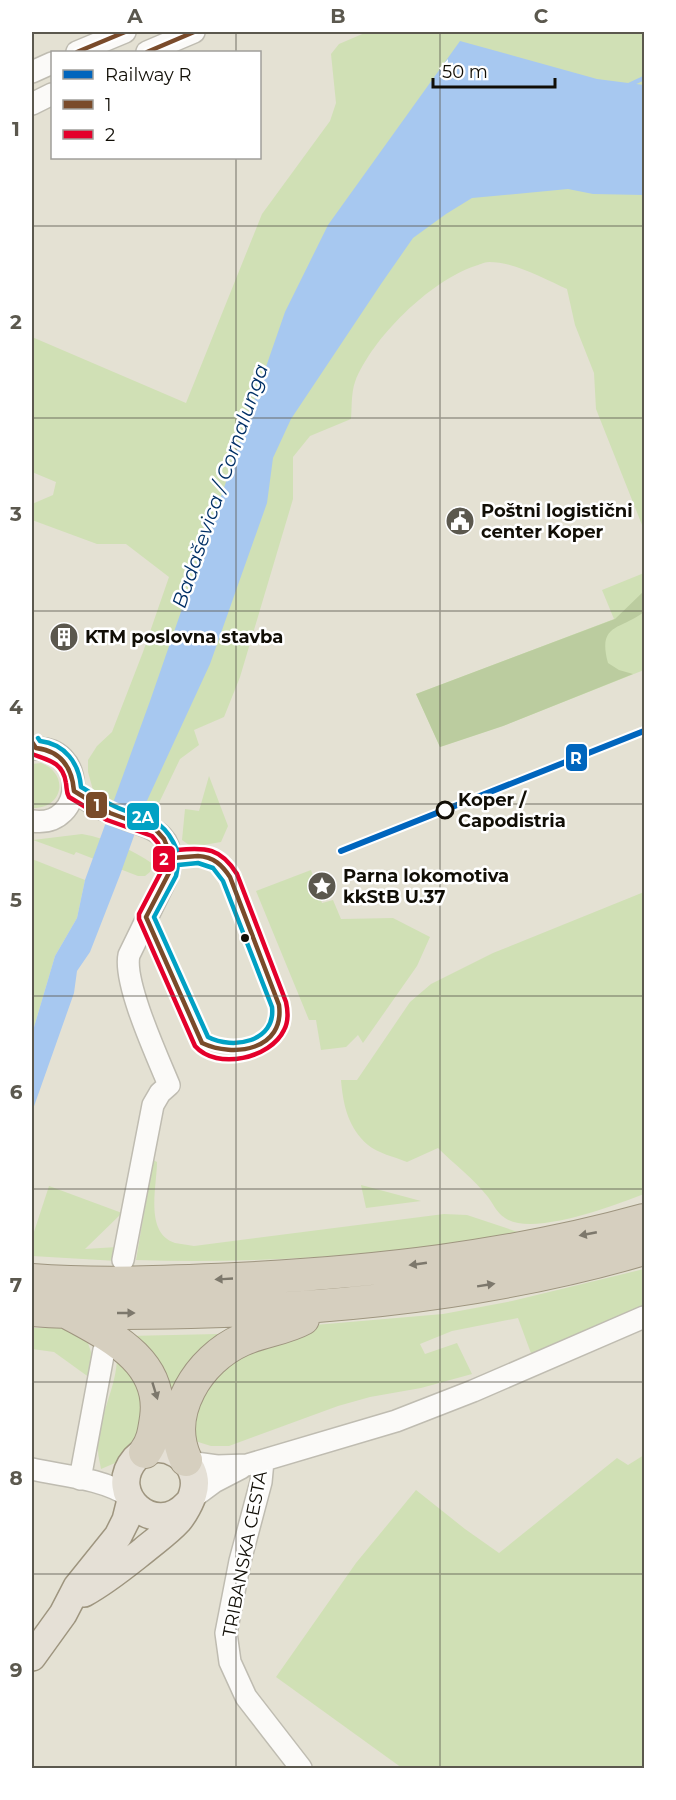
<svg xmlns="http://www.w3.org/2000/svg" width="676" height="1800" viewBox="0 0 676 1800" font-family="Montserrat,sans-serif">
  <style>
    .green { fill: #d0e0b5 }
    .forest { fill: #bbcc9f }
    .water { fill: #a7c8f0 }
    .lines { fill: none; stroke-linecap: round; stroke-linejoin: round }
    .stream { stroke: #a7c8f0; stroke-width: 4.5 }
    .minor-casing { stroke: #bfbcb1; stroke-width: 24 }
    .major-casing { stroke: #9e957f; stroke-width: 30 }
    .highway-casing { stroke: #9e957f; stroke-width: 34 }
    .minor { stroke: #fbfaf8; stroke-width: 21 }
    .major { stroke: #e5e0d6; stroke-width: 27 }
    .highway { stroke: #d6cfbf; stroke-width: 32 }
    .bus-1-casing { stroke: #fff; stroke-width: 9 }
    .bus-2-casing { stroke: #fff; stroke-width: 9 }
    .bus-3-casing { stroke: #fff; stroke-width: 9 }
    .bus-1 { stroke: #7a4b2a; stroke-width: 4.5 }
    .bus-2 { stroke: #e4002b; stroke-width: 4.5 }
    .bus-3 { stroke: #01a1c4; stroke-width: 4.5 }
    .rail-1-casing { stroke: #fff; stroke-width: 10 }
    .rail-1 { stroke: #0065bd; stroke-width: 6 }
    .oneway { fill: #7d786c }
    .grid { fill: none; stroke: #5b584e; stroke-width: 1.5; stroke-opacity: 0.55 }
    .stop-dot { fill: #fff; stroke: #110e06; stroke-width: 3 }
    .bus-dot { fill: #110e06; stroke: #fff; stroke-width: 2 }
    .labels { text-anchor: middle; stroke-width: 5; stroke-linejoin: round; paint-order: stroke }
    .poi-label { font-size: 18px; font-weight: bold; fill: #110e06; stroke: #fff; text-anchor: start }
    .stop-label { font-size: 18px; font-weight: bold; fill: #110e06; stroke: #fff; text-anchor: start }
    .street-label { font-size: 18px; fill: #110e06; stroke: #fff }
    .water-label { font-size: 20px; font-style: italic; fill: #003066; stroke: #fff }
    .line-badge { stroke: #fff; stroke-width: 2 }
    .badge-label { font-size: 16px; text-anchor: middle; font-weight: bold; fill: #fff }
    .neatline { fill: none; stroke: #5b584e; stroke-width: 2 }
    .grid-label { font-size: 20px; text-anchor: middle; font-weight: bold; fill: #5b584e }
  </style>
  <rect width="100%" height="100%" fill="#e4e1d3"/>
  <path class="green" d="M367 32H644V530L596 409 594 373 575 325 567 289C544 279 515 262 489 262 484 262 479 265 475 266 430 281 372 338 355 382 351 393 352 408 351 419L310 436 293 457V499L240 677 224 717 194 730 199 745 180 759 157 807 150 815 143 816 93 790 88 772V760L97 746 112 732 143 652 169 577 126 544H97L32 520V504L53 495 56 482 32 472V337L186 403 262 214 330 121 336 103 331 54 339 44Z
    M644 573V670L503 726 440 747 416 694 614 619 602 590Z
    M41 763C70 774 63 809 32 808V764Z
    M209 776 228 826 221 842 192 847 182 840 185 809 199 811Z
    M82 834C109 839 131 849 153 864L150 872 145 876H138L76 852 74 855 33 840Z
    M32 859 85 880 77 918 55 956 32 1034Z
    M311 870 322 903 333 900 341 919 393 918 430 937 417 966 363 1043 358 1035 346 1047 321 1050 316 1020H309L256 891Z
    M644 892V1194C615 1205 533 1237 505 1218 496 1212 494 1205 488 1197 474 1179 454 1164 438 1148L407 1162C395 1157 377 1153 368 1145 348 1128 343 1104 341 1080H357L410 1002 431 984 493 953Z
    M153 1160 157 1162C157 1186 144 1233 175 1243 181 1244 188 1245 194 1246L444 1214 467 1215 530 1236C398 1252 269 1265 136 1260Z
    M361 1185 421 1201 366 1208Z
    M49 1186 122 1213 85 1249 117 1247V1261L32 1256V1238Z
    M644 1269V1307L532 1356 518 1318 452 1331 420 1344 425 1354 457 1343 472 1374 421 1388 370 1397 338 1406 229 1446H211L195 1441 191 1415 227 1357 303 1326 443 1314 512 1301Z
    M32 1328H66L88 1343 92 1355 90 1378 54 1352 32 1349Z
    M219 1334 201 1349 172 1402 127 1336Z
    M117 1354 136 1373 148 1403 133 1448 115 1463 101 1469C100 1463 98 1456 98 1450 97 1417 118 1387 117 1354Z
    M644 1455V1768H402L276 1677 356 1563 416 1490 465 1529 499 1553 617 1458 628 1465Z"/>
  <path class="forest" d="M644 591V612C621 630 597 623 608 663L619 670 633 674 503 726 440 747 416 694 615 619Z"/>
  <path class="water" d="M460 41 597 79 644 85V195L593 194 568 189 472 198 446 214 413 238 381 284 291 419 273 458 267 503 210 664 145 805 120 875 90 952 77 971 74 993 32 1112V1034L55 956 77 918 85 880 150 701 285 312 328 225Z"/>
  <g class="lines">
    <path class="stream" d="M629 85 644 78"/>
    <g class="minor-casing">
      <path id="minor" d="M77 52 125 32
        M147 52 194 32
        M32 72 52 63
        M32 104 52 94
        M32 749C87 742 87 829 32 821
        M74 791C85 799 98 808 111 813 142 828 178 826 169 873L129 955C123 982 157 1056 169 1085L160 1093 153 1105 123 1260
        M263 1461 261 1482 240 1561 226 1633 230 1662 246 1697 301 1768
        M188 1462 217 1466 247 1465 396 1421 473 1391 644 1317
        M32 1469C63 1476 101 1478 129 1496
        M80 1479 104 1350
        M191 1499 214 1482 241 1468"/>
    </g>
    <g class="major-casing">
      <path id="major" d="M84 1593C106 1581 124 1566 143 1551 155 1541 168 1532 178 1521 184 1514 191 1501 193 1493 203 1460 159 1433 135 1459 105 1494 155 1539 187 1504
        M32 1657 63 1614 77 1587 118 1536 126 1520 131 1500"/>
    </g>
    <g class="highway-casing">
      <path id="highway" d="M32 1280C99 1285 168 1282 236 1279 373 1272 511 1257 644 1220
        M32 1310C84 1314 138 1313 191 1312 343 1309 497 1292 644 1249
        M70 1314C112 1337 164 1362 156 1418 154 1431 153 1441 145 1452
        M186 1460C164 1413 199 1359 242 1340 262 1331 285 1329 303 1319"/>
    </g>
    <use href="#minor" class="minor"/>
    <use href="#major" class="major"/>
    <use href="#highway" class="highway"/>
    <g class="bus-1-casing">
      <path id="bus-1" d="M77 52 125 32
        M147 52 194 32
        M32 742 36 748C61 751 72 767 74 791L110 813 156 830 164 839 172 858
        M198 856C214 857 222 865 230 877L279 1005C285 1050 234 1058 202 1043L146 917 169 873 172 858Z"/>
    </g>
    <g class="bus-2-casing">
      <path id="bus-2" d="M32 754C48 760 63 762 66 783 67 789 66 792 69 797L107 820 152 836 158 843 164 859 162 870 139 914V919L195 1046C217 1071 271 1058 284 1030 289 1021 288 1011 286 1002L237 874C221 848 206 847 177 850"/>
    </g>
    <g class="bus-3-casing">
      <path id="bus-3" d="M38 738 40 741C65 744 79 763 81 787 92 793 102 801 114 806 145 821 162 814 177 850
        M198 863 213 868 223 881 272 1007C276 1042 233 1050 208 1037L154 917 176 876 178 865Z"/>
    </g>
    <use href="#bus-1" class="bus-1"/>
    <use href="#bus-2" class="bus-2"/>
    <use href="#bus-3" class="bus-3"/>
    <g class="rail-1-casing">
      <path id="rail-1" d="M341 851 644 731"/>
    </g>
    <use href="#rail-1" class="rail-1"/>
  </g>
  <defs><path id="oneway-solid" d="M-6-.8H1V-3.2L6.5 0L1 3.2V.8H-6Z" transform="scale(1.5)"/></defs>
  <g class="oneway">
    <use href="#oneway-solid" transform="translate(588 1234) rotate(169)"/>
    <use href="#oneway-solid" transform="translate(418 1264) rotate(172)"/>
    <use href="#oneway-solid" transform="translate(224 1279) rotate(177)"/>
    <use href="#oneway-solid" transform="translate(486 1285) rotate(-9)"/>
    <use href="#oneway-solid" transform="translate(126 1313)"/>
    <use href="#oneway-solid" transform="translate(155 1391) rotate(73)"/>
  </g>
  <path class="grid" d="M236 32V52M440 32V1768M236 158V1768M32 226H644M32 418H644M32 611H644M32 804H644M32 996H644M32 1189H644M32 1382H644M32 1574H644"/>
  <defs>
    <g id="civic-disc" transform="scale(1.5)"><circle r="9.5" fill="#5b584e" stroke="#fff"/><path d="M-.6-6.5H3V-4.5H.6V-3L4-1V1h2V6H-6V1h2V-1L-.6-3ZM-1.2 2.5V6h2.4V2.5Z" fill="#fff"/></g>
    <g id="building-disc" transform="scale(1.5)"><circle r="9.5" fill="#5b584e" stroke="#fff"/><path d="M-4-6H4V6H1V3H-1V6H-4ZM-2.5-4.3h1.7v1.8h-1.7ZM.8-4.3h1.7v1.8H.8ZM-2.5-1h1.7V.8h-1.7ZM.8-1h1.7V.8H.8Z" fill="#fff"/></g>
    <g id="sight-disc" transform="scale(1.5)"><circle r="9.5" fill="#5b584e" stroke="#fff"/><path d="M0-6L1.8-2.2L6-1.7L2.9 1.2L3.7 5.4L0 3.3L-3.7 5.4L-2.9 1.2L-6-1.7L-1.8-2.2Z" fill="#fff"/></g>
  </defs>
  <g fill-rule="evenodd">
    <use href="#civic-disc" x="460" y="521"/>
    <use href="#building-disc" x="64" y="637"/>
    <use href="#sight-disc" x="322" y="886"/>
  </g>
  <circle class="stop-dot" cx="445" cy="810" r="8"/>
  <circle class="bus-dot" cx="245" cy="938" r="5"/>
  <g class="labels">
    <g class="poi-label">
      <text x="481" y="517">Poštni logistični<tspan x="481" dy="21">center Koper</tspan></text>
      <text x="85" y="643">KTM poslovna stavba</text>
      <text x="343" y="882">Parna lokomotiva<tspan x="343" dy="21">kkStB U.37</tspan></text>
    </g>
    <g class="stop-label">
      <text x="458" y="806">Koper /<tspan x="458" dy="21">Capodistria</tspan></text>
    </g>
    <g class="street-label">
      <text transform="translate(245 1554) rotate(-79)" y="6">TRIBANSKA CESTA</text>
    </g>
    <g class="water-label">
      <text transform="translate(220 486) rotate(-71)" y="7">Badaševica / Cornalunga</text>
    </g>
  </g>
  <g class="line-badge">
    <rect x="565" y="743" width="23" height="29" rx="6" fill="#0065bd"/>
    <rect x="85" y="791" width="23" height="28" rx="6" fill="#7a4b2a"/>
    <rect x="126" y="802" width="34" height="29" rx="6" fill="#01a1c4"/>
    <rect x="152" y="845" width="24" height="28" rx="6" fill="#e4002b"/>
  </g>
  <g class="badge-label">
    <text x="576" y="764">R</text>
    <text x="97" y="811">1</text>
    <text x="143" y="823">2A</text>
    <text x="164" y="865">2</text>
  </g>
  <rect width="676" height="1800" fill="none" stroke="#ffffff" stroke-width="66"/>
  <rect x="51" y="51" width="210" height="108" fill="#ffffff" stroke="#a09f9b" stroke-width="1.5"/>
  <rect x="63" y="70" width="30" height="9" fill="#0065bd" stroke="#a09f9b" stroke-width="1.5"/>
  <text x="105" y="81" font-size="18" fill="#110e06">Railway R</text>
  <rect x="63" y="100" width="30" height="9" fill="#7a4b2a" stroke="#a09f9b" stroke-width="1.5"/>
  <text x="105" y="111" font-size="18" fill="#110e06">1</text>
  <rect x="63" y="130" width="30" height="9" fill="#e4002b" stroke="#a09f9b" stroke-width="1.5"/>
  <text x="105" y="141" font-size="18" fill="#110e06">2</text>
  <path d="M433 78v9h122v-9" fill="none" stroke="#110e06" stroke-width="3"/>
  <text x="442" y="78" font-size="18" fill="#110e06" stroke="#ffffff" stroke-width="4.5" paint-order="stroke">50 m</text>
  <rect x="33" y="33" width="610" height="1734" class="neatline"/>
  <g class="grid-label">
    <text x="135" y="23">A</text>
    <text x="338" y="23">B</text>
    <text x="541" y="23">C</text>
    <text x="16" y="136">1</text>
    <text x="16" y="329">2</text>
    <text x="16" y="521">3</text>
    <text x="16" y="714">4</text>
    <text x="16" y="907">5</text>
    <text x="16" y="1099">6</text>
    <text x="16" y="1292">7</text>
    <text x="16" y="1485">8</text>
    <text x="16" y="1677">9</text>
  </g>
</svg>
